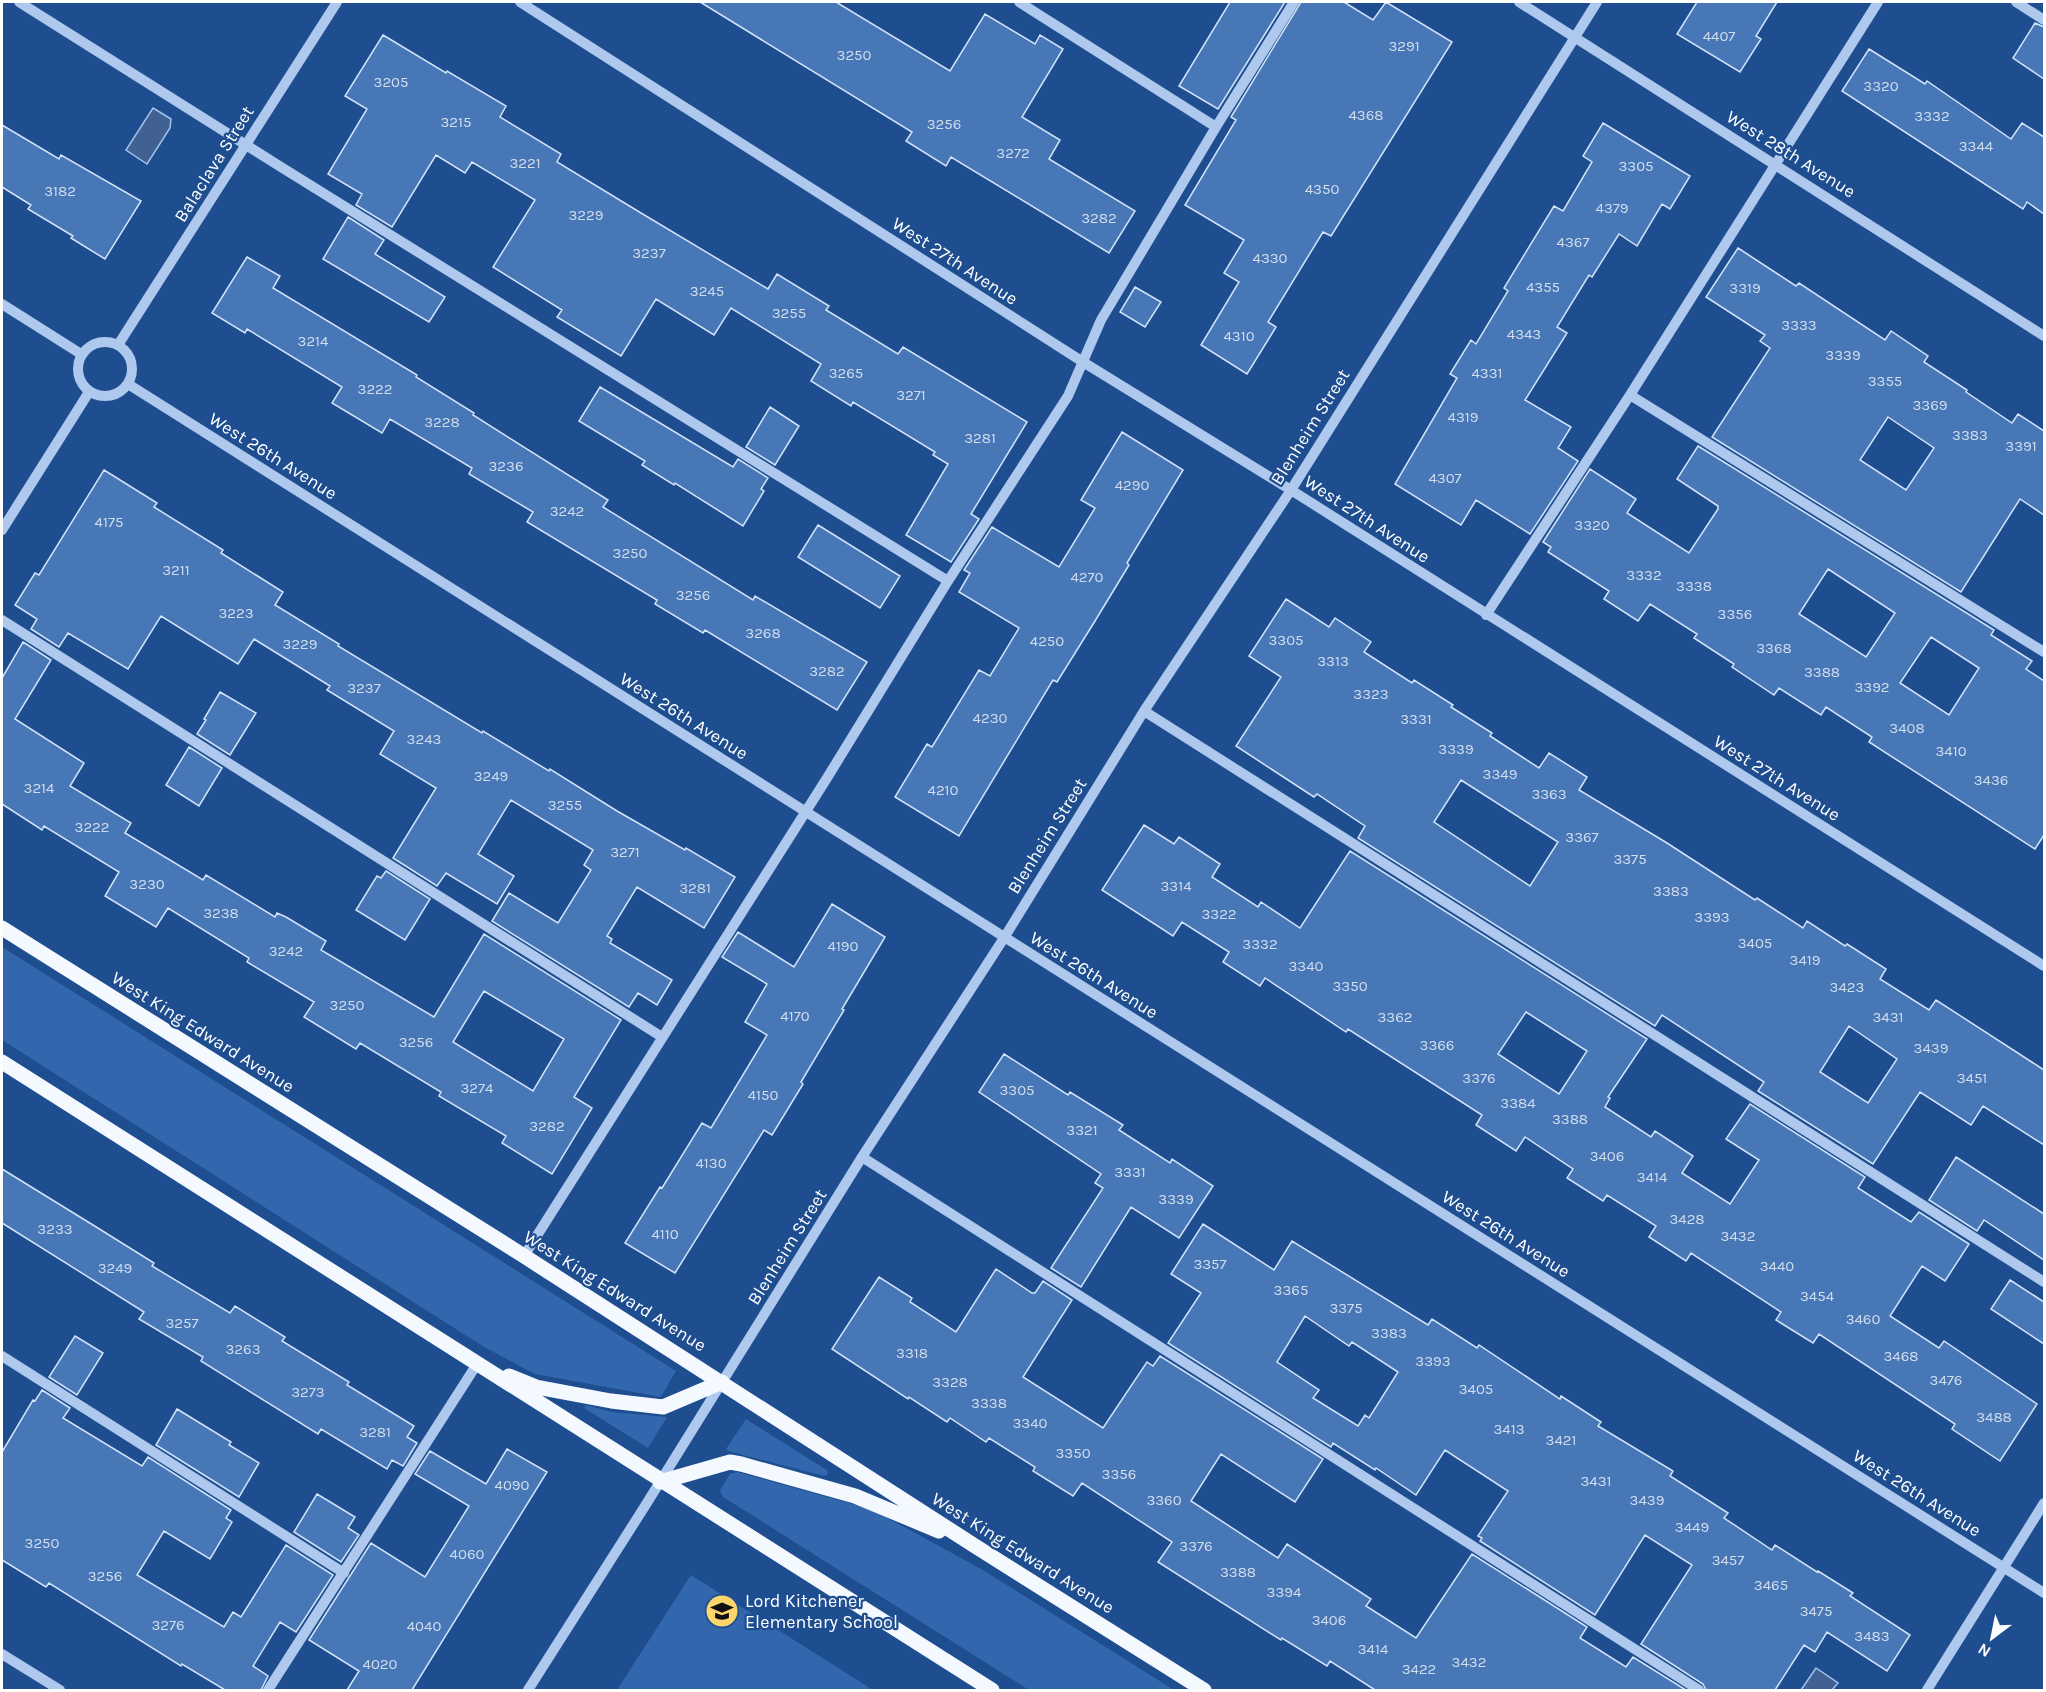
<svg xmlns="http://www.w3.org/2000/svg" width="2046" height="1692" viewBox="0 0 2046 1692" font-family="Karla,sans-serif">
  <style>
    .green { fill: #3267ad }
    .water { fill: #406191; stroke: #a1c4ef; stroke-width: 1.5 }
    .building { fill: #4777b7; stroke: #d3e4f9; stroke-width: 1.5; fill-rule: evenodd }
    .lines { fill: none; stroke-linecap: round; stroke-linejoin: round }
    .minor { stroke: #aec9ed; stroke-width: 10 }
    .major { stroke: #f4f8ff; stroke-width: 15 }
    .labels { text-anchor: middle; stroke-width: 4.5; stroke-linejoin: round; paint-order: stroke }
    .number-label { font-size: 15px; fill: #d1dded }
    .street-label { font-size: 18px; fill: #fff; stroke: #1e4e90 }
    .poi-label { font-size: 18px; fill: #fff; stroke: #1e4e90; text-anchor: start }
  </style>
  <rect width="100%" height="100%" fill="#1e4e90"/>
  <path class="green" d="M2 947 676 1371 661 1397 535 1374 484 1347 2 1040Z
    M586 1405 612 1412 667 1417 648 1448 584 1408Z
    M746 1419 828 1471 827 1475 824 1476 728 1451 726 1449Z
    M737 1472 871 1509 983 1570 1174 1690H1029L723 1497 720 1490 730 1474Z
    M691 1575 873 1690H617Z"/>
  <path class="water" d="M153 108 171 119 170 128 147 164 126 150Z
    M1816 1668 1838 1683 1832 1690H1801Z"/>
  <path class="building" d="M700 2H836L950 71 985 14 1035 44 1040 35 1063 49 1022 117 1060 140 1049 159 1135 211 1109 253 951 157 946 166 906 141 912 132Z
    M1230 2H1285L1218 109 1179 86Z
    M1301 2H1344L1373 20 1386 2 1452 42 1331 236 1323 232 1268 322 1276 327 1247 374 1201 345 1239 282 1224 273 1244 240 1185 205 1236 120 1231 117Z
    M1697 2H1777L1756 36 1761 39 1740 72 1677 34Z
    M2035 23 2044 27V79L2013 58Z
    M383 35 446 73 447 71 506 106 500 117 561 154 557 162 641 213 768 289 777 274 829 306 826 310 898 354 903 347 1027 422 971 514 979 519 951 562 906 535 948 464 933 455 935 452 853 402 851 406 811 381 821 364 731 308 714 335 656 299 621 356 557 317 562 310 493 267 535 200 472 162 465 173 436 155 392 227 356 205 362 194 328 174 367 109 345 96Z
    M1869 49 1925 84 1927 81 2011 139 2022 123 2044 137V214L2027 202 2023 209 1842 91Z
    M1603 123 1690 176 1670 209 1662 204 1637 246 1619 234 1592 277 1589 275 1557 327 1567 333 1525 400 1571 427 1558 448 1578 461 1530 534 1476 500 1461 525 1395 484 1457 378 1450 374 1471 340 1476 344 1508 291 1504 288 1554 206 1563 211 1592 162 1583 156Z
    M2 125 59 159 61 155 141 201 105 259 71 238 73 236 28 209 31 205 2 187Z
    M348 217 384 240 375 254 445 297 429 322 323 259Z
    M1738 248 1796 286 1799 283 1885 340 1891 331 1928 356 1924 362 1967 390 1966 392 2012 423 2018 414 2044 431V515L2020 499 1961 592 1712 437 1770 348 1760 341 1765 335 1706 297ZM1888 417 1934 448 1906 490 1860 460Z
    M247 257 280 276 273 288 417 375 416 377 474 413 473 415 608 500 603 507 753 600 755 596 867 662 837 710 705 630 703 633 655 604 657 600 527 522 533 512 469 474 472 468 390 419 382 433 332 403 342 387 247 329 245 333 212 313Z
    M1135 287 1161 302 1145 327 1120 312Z
    M600 387 733 467 738 459 768 478 761 489 764 491 743 526 675 483 674 485 642 465 645 461 579 421Z
    M770 407 799 426 775 465 746 447Z
    M1122 432 1183 470 1127 563 1129 565 1095 621 1057 682 1053 680 959 836 895 797 927 744 932 747 979 670 990 676 1019 628 959 592 970 573 964 570 992 527 1059 567 1095 508 1081 500Z
    M1698 446 1994 630 1991 635 2032 661 2026 669 2044 681V835L2035 849 1869 742 1872 737 1826 707 1821 715 1779 688 1774 695 1732 667 1734 664 1694 638 1697 634 1650 604 1638 621 1604 599 1609 591 1548 552 1551 547 1543 542 1590 469 1636 499 1627 513 1689 553 1718 509V506L1677 479ZM1828 569 1895 613 1866 657 1799 614ZM1931 637 1979 668 1949 715 1900 683Z
    M104 470 157 503 154 507 223 550 221 553 283 592 275 605 339 644 338 646 482 733 483 731 549 771 550 769 617 811 685 850 686 848 735 877 704 928 637 887 607 936 612 939 610 943 672 980 657 1005 638 993 629 1007 492 921 509 893 558 923 591 870 584 865 593 850 511 800 478 854 514 876 497 904 446 873 437 886 393 858 436 788 380 754 394 731 327 690 330 686 254 639 238 664 161 616 128 669 68 633 59 647 31 629 37 619 15 605 35 573 39 575Z
    M818 525 900 576 880 608 798 557Z
    M1286 599 1329 627 1335 618 1371 642 1364 652 1412 683 1414 680 1453 705 1451 707 1492 733 1490 736 1539 768 1549 753 1587 777 1579 790 1667 843 1755 900 1757 898 1803 928 1807 921 1845 946 1847 944 1886 969 1880 979 1929 1010 1936 1000 2044 1070V1145L1983 1106 1971 1125 1920 1092 1873 1164 1758 1091 1764 1082 1662 1015 1655 1026 1358 838 1365 826 1317 794 1314 797 1236 746 1281 677 1249 656ZM1461 780 1558 842 1530 886 1434 822ZM1849 1026 1897 1059 1868 1103 1820 1072Z
    M23 642 51 660 15 719 84 763 70 786 131 823 125 833 203 880 206 875 275 917 277 913 286 917 326 941 321 950 434 1017 484 934 621 1020 574 1097 592 1108 552 1174 502 1143 506 1136 439 1096 441 1092 360 1043 356 1049 304 1017 314 1002 247 962 249 958 168 908 156 927 105 896 119 872 44 826 42 830 2 804V678ZM484 991 564 1039 533 1091 453 1042Z
    M220 692 256 713 230 755 197 734 206 720 204 719Z
    M189 747 222 768 199 806 166 785Z
    M1144 825 1174 844 1179 837 1220 864 1212 877 1258 907 1261 902 1300 928 1350 851 1647 1039 1608 1097 1610 1098 1605 1107 1651 1137 1655 1131 1693 1156 1682 1173 1730 1204 1759 1160 1726 1139 1750 1104 1865 1177 1858 1188 1911 1222 1919 1212 1969 1244 1945 1281 1922 1266 1890 1316 1939 1348 1944 1341 2037 1404 2000 1461 1952 1429 1955 1424 1819 1334 1813 1343 1776 1320 1781 1312 1691 1253 1686 1261 1649 1237 1656 1226 1607 1195 1603 1201 1567 1178 1573 1169 1525 1137 1516 1151 1476 1125 1482 1115 1348 1029 1346 1032 1265 978 1260 986 1223 962 1229 952 1182 922 1173 936 1102 890ZM1526 1012 1587 1051 1559 1094 1498 1054Z
    M386 871 430 899 405 940 356 910 377 876 381 878Z
    M832 904 885 937 842 1009 844 1010 801 1082 803 1084 772 1135 764 1130 675 1273 625 1243 660 1187 662 1188 702 1123 711 1128 767 1035 745 1022 767 984 722 957 738 932 794 967Z
    M1004 1054 1068 1095 1070 1092 1123 1125 1119 1130 1170 1163 1172 1159 1213 1186 1179 1238 1131 1207 1081 1287 1051 1268 1103 1188 1095 1183 1101 1174 979 1092Z
    M1956 1157 2044 1214V1260L1984 1220 1977 1231 1929 1200Z
    M2 1169 93 1225 154 1263 152 1266 230 1313 235 1306 285 1337 282 1341 349 1382 347 1385 414 1426 407 1437 417 1443 403 1466 392 1460 387 1469 321 1429 318 1434 201 1361 203 1357 139 1319 144 1312 2 1223Z
    M1203 1224 1274 1270 1292 1241 1428 1325 1432 1319 1477 1348 1479 1345 1560 1399 1561 1396 1601 1422 1598 1426 1673 1471 1670 1476 1728 1513 1724 1518 1772 1550 1775 1545 1817 1572 1818 1571 1853 1593 1850 1596 1910 1635 1887 1671 1827 1632 1815 1652 1804 1645 1775 1690H1706L1703 1684 1641 1644 1692 1565 1645 1535 1595 1615 1480 1541 1482 1538 1478 1536 1508 1491 1445 1450 1416 1495 1376 1468 1375 1470 1333 1443 1331 1447 1168 1343 1201 1293 1171 1274ZM1305 1316 1349 1346 1352 1342 1398 1372 1369 1418 1365 1415 1358 1426 1313 1398 1319 1390 1277 1362Z
    M996 1269 1032 1293H1035L1043 1281 1072 1300 1023 1377 1103 1428 1147 1362 1153 1366 1160 1356 1323 1459 1295 1502 1221 1454 1191 1501 1278 1558 1287 1544 1371 1599 1366 1606 1416 1638 1472 1554 1587 1627 1580 1638 1626 1667 1633 1657 1686 1690H1375L1330 1661 1327 1666 1282 1638 1281 1640 1158 1562 1172 1542 1082 1483 1073 1496 1033 1471 1035 1467 989 1438 986 1442 950 1418 947 1422 909 1397 908 1399 832 1349 879 1277 912 1298 910 1302 956 1332Z
    M2010 1280 2044 1302V1344L1991 1309Z
    M75 1336 103 1353 77 1395 49 1377Z
    M42 1390 70 1408 63 1418 142 1466 148 1457 231 1510 226 1518 232 1522 210 1559 164 1531 137 1575 224 1627 233 1612 241 1617 286 1545 333 1575 296 1632 280 1622 253 1666 268 1676 261 1690H225L182 1664 181 1666 49 1583 46 1587 2 1560V1452L33 1400 35 1401Z
    M177 1409 231 1442 229 1445 259 1463 239 1497 156 1445Z
    M507 1449 547 1472 412 1690H347L359 1671 309 1640 371 1543 425 1577 469 1506 415 1474 430 1451 486 1484Z
    M317 1494 355 1517 348 1528 359 1535 341 1562 294 1532Z"/>
  <g class="lines">
    <path class="minor" d="M19 2 281 167 948 581
      M520 2 1083 362 1291 490 2044 966
      M1019 2 1216 127
      M1519 2 2044 336
      M2016 2 2044 20
      M2 304 81 354
      M78 369a27 27 0 1 1 54 0a27 27 0 1 1-54 0Z
      M118 345 337 2
      M128 384 2044 1593
      M1630 395 2044 652
      M2 530 89 392
      M1486 615 1630 395 1878 2
      M2 620 662 1037
      M1144 711 2044 1282
      M862 1157 1699 1690
      M524 1256 827 778 948 581 1068 396 1101 320 1216 127 1294 2
      M2 1356 344 1573
      M2 1654 60 1690
      M268 1690 477 1364
      M528 1690 645 1506 862 1157 1004 938 1144 711 1291 490 1597 2
      M1927 1690 2044 1503"/>
    <path class="major" d="M2 928 524 1256 975 1546 1204 1690
      M2 1062C332 1271 661 1482 992 1690
      M509 1376 536 1387 611 1401 663 1407 722 1382
      M660 1482 730 1462 741 1464 855 1496 939 1531"/>
  </g>
  <defs>
    <g id="school-disc" transform="scale(1.725)"><circle r="9.5" fill="#fcd56d" stroke="#1e4e90"/><path d="M0-5L7-2L0 1L-7-2ZM-4 1L0 2.5L4 1V4Q0 6-4 4Z" fill="#111"/></g>
  </defs>
  <g fill-rule="evenodd">
    <use href="#school-disc" x="722" y="1611"/>
  </g>
  <g class="labels">
    <g class="number-label">
      <text x="1719" y="41">4407</text>
      <text x="1404" y="51">3291</text>
      <text x="854" y="60">3250</text>
      <text x="391" y="87">3205</text>
      <text x="1881" y="91">3320</text>
      <text x="1366" y="120">4368</text>
      <text x="1932" y="121">3332</text>
      <text x="456" y="127">3215</text>
      <text x="944" y="129">3256</text>
      <text x="1976" y="151">3344</text>
      <text x="1013" y="158">3272</text>
      <text x="525" y="168">3221</text>
      <text x="1636" y="171">3305</text>
      <text x="1322" y="194">4350</text>
      <text x="60" y="196">3182</text>
      <text x="1612" y="213">4379</text>
      <text x="586" y="220">3229</text>
      <text x="1099" y="223">3282</text>
      <text x="1573" y="247">4367</text>
      <text x="649" y="258">3237</text>
      <text x="1270" y="263">4330</text>
      <text x="1543" y="292">4355</text>
      <text x="1745" y="293">3319</text>
      <text x="707" y="296">3245</text>
      <text x="789" y="318">3255</text>
      <text x="1799" y="330">3333</text>
      <text x="1524" y="339">4343</text>
      <text x="1239" y="341">4310</text>
      <text x="313" y="346">3214</text>
      <text x="1843" y="360">3339</text>
      <text x="846" y="378">3265</text>
      <text x="1487" y="378">4331</text>
      <text x="1885" y="386">3355</text>
      <text x="375" y="394">3222</text>
      <text x="911" y="400">3271</text>
      <text x="1930" y="410">3369</text>
      <text x="1463" y="422">4319</text>
      <text x="442" y="427">3228</text>
      <text x="1970" y="440">3383</text>
      <text x="980" y="443">3281</text>
      <text x="2021" y="451">3391</text>
      <text x="506" y="471">3236</text>
      <text x="1445" y="483">4307</text>
      <text x="1132" y="490">4290</text>
      <text x="567" y="516">3242</text>
      <text x="109" y="527">4175</text>
      <text x="1592" y="530">3320</text>
      <text x="630" y="558">3250</text>
      <text x="176" y="575">3211</text>
      <text x="1644" y="580">3332</text>
      <text x="1087" y="582">4270</text>
      <text x="1694" y="591">3338</text>
      <text x="693" y="600">3256</text>
      <text x="236" y="618">3223</text>
      <text x="1735" y="619">3356</text>
      <text x="763" y="638">3268</text>
      <text x="1286" y="645">3305</text>
      <text x="1047" y="646">4250</text>
      <text x="300" y="649">3229</text>
      <text x="1774" y="653">3368</text>
      <text x="1333" y="666">3313</text>
      <text x="827" y="676">3282</text>
      <text x="1822" y="677">3388</text>
      <text x="1872" y="692">3392</text>
      <text x="364" y="693">3237</text>
      <text x="1371" y="699">3323</text>
      <text x="990" y="723">4230</text>
      <text x="1416" y="724">3331</text>
      <text x="1907" y="733">3408</text>
      <text x="424" y="744">3243</text>
      <text x="1456" y="754">3339</text>
      <text x="1951" y="756">3410</text>
      <text x="1500" y="779">3349</text>
      <text x="491" y="781">3249</text>
      <text x="1991" y="785">3436</text>
      <text x="39" y="793">3214</text>
      <text x="943" y="795">4210</text>
      <text x="1549" y="799">3363</text>
      <text x="565" y="810">3255</text>
      <text x="92" y="832">3222</text>
      <text x="1582" y="842">3367</text>
      <text x="625" y="857">3271</text>
      <text x="1630" y="864">3375</text>
      <text x="147" y="889">3230</text>
      <text x="1176" y="891">3314</text>
      <text x="695" y="893">3281</text>
      <text x="1671" y="896">3383</text>
      <text x="221" y="918">3238</text>
      <text x="1219" y="919">3322</text>
      <text x="1712" y="922">3393</text>
      <text x="1755" y="948">3405</text>
      <text x="1260" y="949">3332</text>
      <text x="843" y="951">4190</text>
      <text x="286" y="956">3242</text>
      <text x="1805" y="965">3419</text>
      <text x="1306" y="971">3340</text>
      <text x="1350" y="991">3350</text>
      <text x="1847" y="992">3423</text>
      <text x="347" y="1010">3250</text>
      <text x="795" y="1021">4170</text>
      <text x="1395" y="1022">3362</text>
      <text x="1888" y="1022">3431</text>
      <text x="416" y="1047">3256</text>
      <text x="1437" y="1050">3366</text>
      <text x="1931" y="1053">3439</text>
      <text x="1479" y="1083">3376</text>
      <text x="1972" y="1083">3451</text>
      <text x="477" y="1093">3274</text>
      <text x="1017" y="1095">3305</text>
      <text x="763" y="1100">4150</text>
      <text x="1518" y="1108">3384</text>
      <text x="1570" y="1124">3388</text>
      <text x="547" y="1131">3282</text>
      <text x="1082" y="1135">3321</text>
      <text x="1607" y="1161">3406</text>
      <text x="711" y="1168">4130</text>
      <text x="1130" y="1177">3331</text>
      <text x="1652" y="1182">3414</text>
      <text x="1176" y="1204">3339</text>
      <text x="1687" y="1224">3428</text>
      <text x="55" y="1234">3233</text>
      <text x="665" y="1239">4110</text>
      <text x="1738" y="1241">3432</text>
      <text x="1210" y="1269">3357</text>
      <text x="1777" y="1271">3440</text>
      <text x="115" y="1273">3249</text>
      <text x="1291" y="1295">3365</text>
      <text x="1817" y="1301">3454</text>
      <text x="1346" y="1313">3375</text>
      <text x="1863" y="1324">3460</text>
      <text x="182" y="1328">3257</text>
      <text x="1389" y="1338">3383</text>
      <text x="243" y="1354">3263</text>
      <text x="912" y="1358">3318</text>
      <text x="1901" y="1361">3468</text>
      <text x="1433" y="1366">3393</text>
      <text x="1946" y="1385">3476</text>
      <text x="950" y="1387">3328</text>
      <text x="1476" y="1394">3405</text>
      <text x="308" y="1397">3273</text>
      <text x="989" y="1408">3338</text>
      <text x="1994" y="1422">3488</text>
      <text x="1030" y="1428">3340</text>
      <text x="1509" y="1434">3413</text>
      <text x="375" y="1437">3281</text>
      <text x="1561" y="1445">3421</text>
      <text x="1073" y="1458">3350</text>
      <text x="1119" y="1479">3356</text>
      <text x="1596" y="1486">3431</text>
      <text x="512" y="1490">4090</text>
      <text x="1164" y="1505">3360</text>
      <text x="1647" y="1505">3439</text>
      <text x="1692" y="1532">3449</text>
      <text x="42" y="1548">3250</text>
      <text x="1196" y="1551">3376</text>
      <text x="467" y="1559">4060</text>
      <text x="1728" y="1565">3457</text>
      <text x="1238" y="1577">3388</text>
      <text x="105" y="1581">3256</text>
      <text x="1771" y="1590">3465</text>
      <text x="1284" y="1597">3394</text>
      <text x="1816" y="1616">3475</text>
      <text x="1329" y="1625">3406</text>
      <text x="168" y="1630">3276</text>
      <text x="424" y="1631">4040</text>
      <text x="1872" y="1641">3483</text>
      <text x="1373" y="1654">3414</text>
      <text x="1469" y="1667">3432</text>
      <text x="380" y="1669">4020</text>
      <text x="1419" y="1674">3422</text>
    </g>
    <g class="street-label">
      <text transform="translate(1791 154) rotate(32)" y="6">West 28th Avenue</text>
      <text transform="translate(214 164) rotate(-58)" y="6">Balaclava Street</text>
      <text transform="translate(955 261) rotate(33)" y="6">West 27th Avenue</text>
      <text transform="translate(1310 427) rotate(-58)" y="6">Blenheim Street</text>
      <text transform="translate(273 456) rotate(32)" y="6">West 26th Avenue</text>
      <text transform="translate(1367 519) rotate(33)" y="6">West 27th Avenue</text>
      <text transform="translate(684 716) rotate(32)" y="6">West 26th Avenue</text>
      <text transform="translate(1777 778) rotate(32)" y="6">West 27th Avenue</text>
      <text transform="translate(1047 836) rotate(-58)" y="6">Blenheim Street</text>
      <text transform="translate(1094 975) rotate(32)" y="6">West 26th Avenue</text>
      <text transform="translate(203 1032) rotate(32)" y="6">West King Edward Avenue</text>
      <text transform="translate(1506 1234) rotate(32)" y="6">West 26th Avenue</text>
      <text transform="translate(787 1247) rotate(-58)" y="6">Blenheim Street</text>
      <text transform="translate(615 1291) rotate(32)" y="6">West King Edward Avenue</text>
      <text transform="translate(1917 1493) rotate(32)" y="6">West 26th Avenue</text>
      <text transform="translate(1023 1553) rotate(32)" y="6">West King Edward Avenue</text>
    </g>
    <g class="poi-label">
      <text x="745" y="1607">Lord Kitchener<tspan x="745" dy="21">Elementary School</tspan></text>
    </g>
  </g>
  <rect width="2046" height="1692" fill="none" stroke="#ffffff" stroke-width="6"/>
  <g transform="translate(1992 1638) rotate(212)" stroke="#1e4e90" stroke-width="4.5" paint-order="stroke">
  <path d="M0-4.5L10 22L0 15L-10 22Z" fill="#ffffff"/>
  <text y="-9" font-size="16" font-weight="bold" text-anchor="middle" fill="#ffffff">N</text>
  </g>
</svg>
